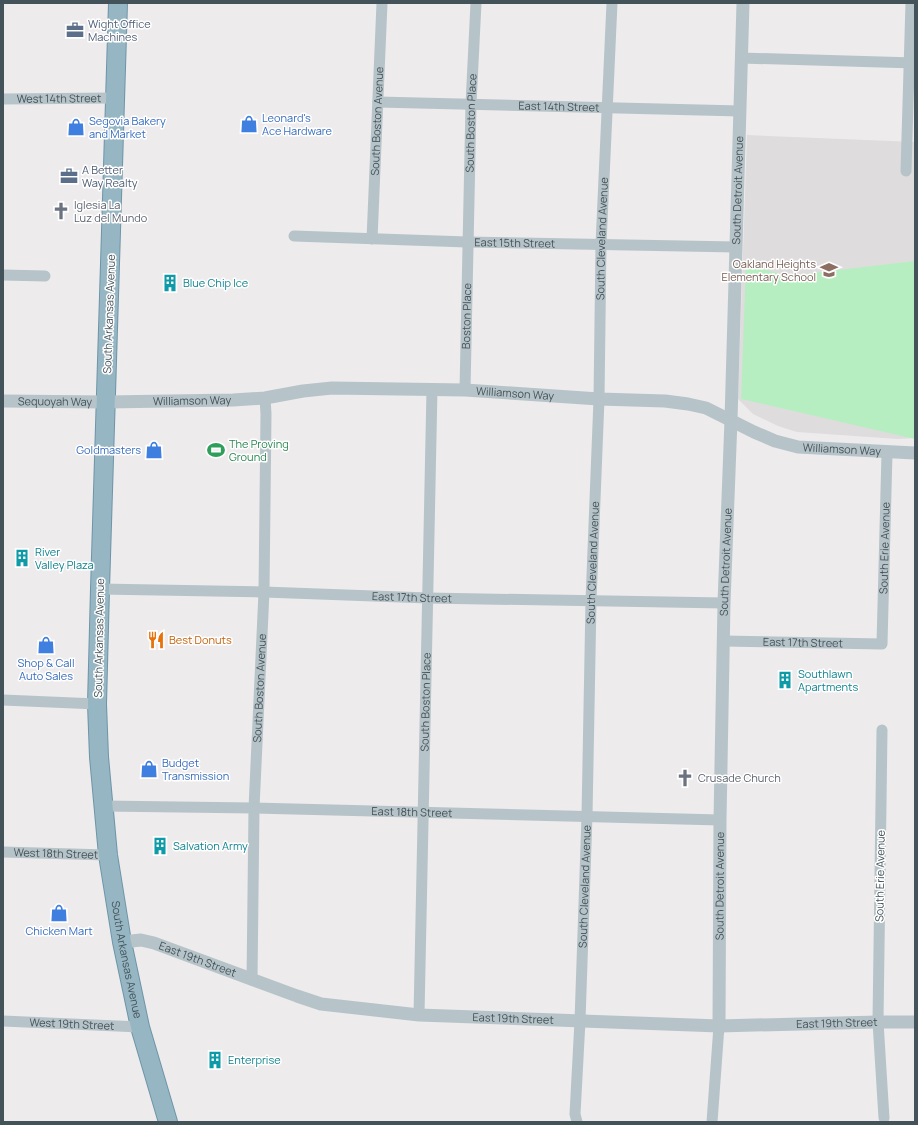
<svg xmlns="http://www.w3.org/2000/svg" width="918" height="1125" viewBox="0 0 918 1125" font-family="Manrope,sans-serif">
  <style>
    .education { fill: #dfdcde }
    .green { fill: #b7eec1 }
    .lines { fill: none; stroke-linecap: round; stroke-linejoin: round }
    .trunk-casing { stroke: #6d95a8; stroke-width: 20 }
    .minor { stroke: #b6c4c9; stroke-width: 11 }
    .tertiary { stroke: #b6c4c9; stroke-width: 13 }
    .trunk { stroke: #96b6c4; stroke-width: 18 }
    .labels { text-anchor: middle; stroke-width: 3; stroke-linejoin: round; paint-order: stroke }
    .service-label { font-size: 11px; fill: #4e5e75; stroke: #fff; text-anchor: start }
    .street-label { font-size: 11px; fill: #445359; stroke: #fff }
    .shop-label { font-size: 11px; fill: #366cbe; stroke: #fff; text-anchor: start }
    .worship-label { font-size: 11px; fill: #5b616d; stroke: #fff; text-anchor: start }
    .education-label { font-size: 11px; fill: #785e54; stroke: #fff; text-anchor: end }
    .culture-label { font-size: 11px; fill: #0d838f; stroke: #fff; text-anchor: start }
    .leisure-label { font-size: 11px; fill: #27864d; stroke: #fff; text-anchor: start }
    .food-label { font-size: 11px; fill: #c56008; stroke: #fff; text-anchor: start }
  </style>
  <rect width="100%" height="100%" fill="#eeebec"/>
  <path class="education" d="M747 135 915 142V438L898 439 797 432 778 426 753 414 738 399Z"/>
  <path class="green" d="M915 261V439L741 399 746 264 787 276Z"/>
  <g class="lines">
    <g class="trunk-casing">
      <g id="trunk">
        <path id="s17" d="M118 3 100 589 97 704 99 757 108 855 122 942 140 1027 168 1122"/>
      </g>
    </g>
    <g class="minor">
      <path d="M741 58 915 63"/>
      <path id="s1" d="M3 99 114 98"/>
      <path id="s2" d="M378 102 740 111"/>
      <path d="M906 171 911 3"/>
      <path id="s3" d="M294 236 467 242 736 247"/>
      <path id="s4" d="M372 239 382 3"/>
      <path d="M3 275 45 276"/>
      <path id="s5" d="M465 390 471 104 476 3"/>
      <path id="s6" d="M100 589 264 592 428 598 724 603"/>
      <path id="s7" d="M723 641 882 644 887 453"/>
      <path d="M3 700 97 704"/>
      <path d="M882 730 878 1022 884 1118"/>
      <path id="s8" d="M103 806 254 808 720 820"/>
      <path id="s9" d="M3 852 108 855"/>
      <path id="s10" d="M252 980 254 808 264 592 266 414 265 398"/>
      <path id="s11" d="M419 1015 432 389"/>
      <path id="s12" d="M3 1021 140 1027"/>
      <path id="s13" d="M577 1122 575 1114 580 1021 587 816 591 601 599 399 601 244 612 3"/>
      <path d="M712 1122 719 1026"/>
    </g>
    <g class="tertiary">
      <path id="s14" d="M3 401 107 402 233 400 265 398 303 391 332 388 465 390 599 399 665 401 688 404 706 408 754 432 775 441 798 447 915 453"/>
      <path id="s15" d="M122 942 141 940 154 943 297 996 321 1004 419 1015 719 1026 878 1022H915"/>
      <path id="s16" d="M719 1026 720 820 724 603 731 420 743 3"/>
    </g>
    <use href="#trunk" class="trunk"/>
  </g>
  <defs>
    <g id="office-bare" transform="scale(1.38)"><path d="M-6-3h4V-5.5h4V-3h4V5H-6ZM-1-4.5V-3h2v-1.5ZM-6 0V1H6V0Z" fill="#5c6f8a" stroke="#fff" stroke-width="2.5" paint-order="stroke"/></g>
    <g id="shop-bare" transform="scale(1.38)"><path d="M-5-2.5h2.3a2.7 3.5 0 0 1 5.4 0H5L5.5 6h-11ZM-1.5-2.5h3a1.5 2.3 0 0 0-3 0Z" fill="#3f7fe0" stroke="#fff" stroke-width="2.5" paint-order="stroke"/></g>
    <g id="church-bare" transform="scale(1.38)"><path d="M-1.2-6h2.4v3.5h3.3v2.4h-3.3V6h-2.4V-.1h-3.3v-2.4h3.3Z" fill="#6b7280" stroke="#fff" stroke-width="2.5" paint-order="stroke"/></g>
    <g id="school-bare" transform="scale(1.38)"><path d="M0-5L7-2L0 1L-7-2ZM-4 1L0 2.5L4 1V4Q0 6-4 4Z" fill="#8d6e63" stroke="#fff" stroke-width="2.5" paint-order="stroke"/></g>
    <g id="building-bare" transform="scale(1.38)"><path d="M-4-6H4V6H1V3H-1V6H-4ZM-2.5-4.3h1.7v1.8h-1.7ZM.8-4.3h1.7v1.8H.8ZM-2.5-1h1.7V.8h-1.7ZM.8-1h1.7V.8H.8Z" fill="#0f9aa8" stroke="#fff" stroke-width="2.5" paint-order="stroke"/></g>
    <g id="stadium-bare" transform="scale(1.38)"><path d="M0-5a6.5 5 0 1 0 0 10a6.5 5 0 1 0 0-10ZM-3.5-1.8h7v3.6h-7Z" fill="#2e9e5b" stroke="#fff" stroke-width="2.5" paint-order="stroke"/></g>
    <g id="restaurant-bare" transform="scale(1.38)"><path d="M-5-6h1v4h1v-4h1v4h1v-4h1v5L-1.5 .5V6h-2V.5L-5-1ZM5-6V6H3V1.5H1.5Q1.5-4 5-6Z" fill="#e8710a" stroke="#fff" stroke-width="2.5" paint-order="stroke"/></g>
  </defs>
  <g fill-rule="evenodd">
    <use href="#office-bare" x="75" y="30"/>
    <use href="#shop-bare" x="249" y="124"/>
    <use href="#shop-bare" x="76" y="127"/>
    <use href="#office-bare" x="69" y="176"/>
    <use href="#church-bare" x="61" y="211"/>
    <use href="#school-bare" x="829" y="270"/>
    <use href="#building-bare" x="170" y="283"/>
    <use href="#shop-bare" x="154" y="450"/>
    <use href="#stadium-bare" x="216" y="450"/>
    <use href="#building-bare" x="22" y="558"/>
    <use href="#restaurant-bare" x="156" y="640"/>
    <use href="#shop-bare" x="46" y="645"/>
    <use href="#building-bare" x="785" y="680"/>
    <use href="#shop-bare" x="149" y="769"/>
    <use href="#church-bare" x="685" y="778"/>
    <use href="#building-bare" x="160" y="846"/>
    <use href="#shop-bare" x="59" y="913"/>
    <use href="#building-bare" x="215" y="1060"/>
  </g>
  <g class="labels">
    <g class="service-label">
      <text x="88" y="28">Wight Office<tspan x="88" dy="13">Machines</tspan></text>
      <text x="82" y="174">A Better<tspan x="82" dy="13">Way Realty</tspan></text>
    </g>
    <g class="street-label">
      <text dy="4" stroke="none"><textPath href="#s1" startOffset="56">West 14th Street</textPath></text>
      <text dy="4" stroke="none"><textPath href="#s2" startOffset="181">East 14th Street</textPath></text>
      <text dy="4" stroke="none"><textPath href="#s4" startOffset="118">South Boston Avenue</textPath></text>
      <text dy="4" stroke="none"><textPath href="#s5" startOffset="267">South Boston Place</textPath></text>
      <text dy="4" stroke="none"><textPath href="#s16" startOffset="836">South Detroit Avenue</textPath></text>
      <text dy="4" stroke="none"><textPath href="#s13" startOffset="884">South Cleveland Avenue</textPath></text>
      <text dy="4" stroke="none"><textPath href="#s3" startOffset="221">East 15th Street</textPath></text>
      <text transform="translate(109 314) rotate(-88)" y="4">South Arkansas Avenue</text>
      <text dy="4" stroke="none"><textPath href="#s5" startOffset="74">Boston Place</textPath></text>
      <text dy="4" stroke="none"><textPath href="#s14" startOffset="513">Williamson Way</textPath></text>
      <text dy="4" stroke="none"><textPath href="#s14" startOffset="189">Williamson Way</textPath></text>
      <text dy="4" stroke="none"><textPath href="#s14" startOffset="52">Sequoyah Way</textPath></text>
      <text dy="4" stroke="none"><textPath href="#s14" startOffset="849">Williamson Way</textPath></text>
      <text dy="4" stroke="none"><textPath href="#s7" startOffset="255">South Erie Avenue</textPath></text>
      <text dy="4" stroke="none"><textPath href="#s13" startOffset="560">South Cleveland Avenue</textPath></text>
      <text dy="4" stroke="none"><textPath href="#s16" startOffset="464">South Detroit Avenue</textPath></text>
      <text dy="4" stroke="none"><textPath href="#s6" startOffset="312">East 17th Street</textPath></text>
      <text transform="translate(99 638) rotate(-89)" y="4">South Arkansas Avenue</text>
      <text dy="4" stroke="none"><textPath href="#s7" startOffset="80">East 17th Street</textPath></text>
      <text dy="4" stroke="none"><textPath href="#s10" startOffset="292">South Boston Avenue</textPath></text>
      <text dy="4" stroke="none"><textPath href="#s11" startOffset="313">South Boston Place</textPath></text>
      <text dy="4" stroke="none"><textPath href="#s8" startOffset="309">East 18th Street</textPath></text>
      <text dy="4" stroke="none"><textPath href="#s9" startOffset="53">West 18th Street</textPath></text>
      <text transform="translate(880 876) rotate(-89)" y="4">South Erie Avenue</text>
      <text dy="4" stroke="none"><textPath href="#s16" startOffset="140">South Detroit Avenue</textPath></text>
      <text dy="4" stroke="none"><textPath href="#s13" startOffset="236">South Cleveland Avenue</textPath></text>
      <text dy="4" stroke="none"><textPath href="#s15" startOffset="79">East 19th Street</textPath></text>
      <text dy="4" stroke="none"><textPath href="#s17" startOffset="959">South Arkansas Avenue</textPath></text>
      <text dy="4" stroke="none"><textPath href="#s15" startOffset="403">East 19th Street</textPath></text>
      <text dy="4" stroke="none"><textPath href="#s15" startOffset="727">East 19th Street</textPath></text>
      <text dy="4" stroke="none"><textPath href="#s12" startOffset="69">West 19th Street</textPath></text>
    </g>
    <g class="shop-label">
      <text x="262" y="122">Leonard's<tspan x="262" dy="13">Ace Hardware</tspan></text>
      <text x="89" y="125">Segovia Bakery<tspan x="89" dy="13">and Market</tspan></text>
      <text x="141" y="454" text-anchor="end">Goldmasters</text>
      <text x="46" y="667" text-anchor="middle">Shop &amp; Call<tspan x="46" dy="13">Auto Sales</tspan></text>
      <text x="162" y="767">Budget<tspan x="162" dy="13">Transmission</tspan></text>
      <text x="59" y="935" text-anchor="middle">Chicken Mart</text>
    </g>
    <g class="worship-label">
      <text x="74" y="209">Iglesia La<tspan x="74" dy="13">Luz del Mundo</tspan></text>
      <text x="698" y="782">Crusade Church</text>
    </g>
    <g class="education-label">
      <text x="816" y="268">Oakland Heights<tspan x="816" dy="13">Elementary School</tspan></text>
    </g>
    <g class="culture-label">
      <text x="183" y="287">Blue Chip Ice</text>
      <text x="35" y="556">River<tspan x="35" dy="13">Valley Plaza</tspan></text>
      <text x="798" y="678">Southlawn<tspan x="798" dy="13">Apartments</tspan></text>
      <text x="173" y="850">Salvation Army</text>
      <text x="228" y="1064">Enterprise</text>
    </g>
    <g class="leisure-label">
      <text x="229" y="448">The Proving<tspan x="229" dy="13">Ground</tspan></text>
    </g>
    <g class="food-label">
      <text x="169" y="644">Best Donuts</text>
    </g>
  </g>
  <rect width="918" height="1125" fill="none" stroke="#445359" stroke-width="8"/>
</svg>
